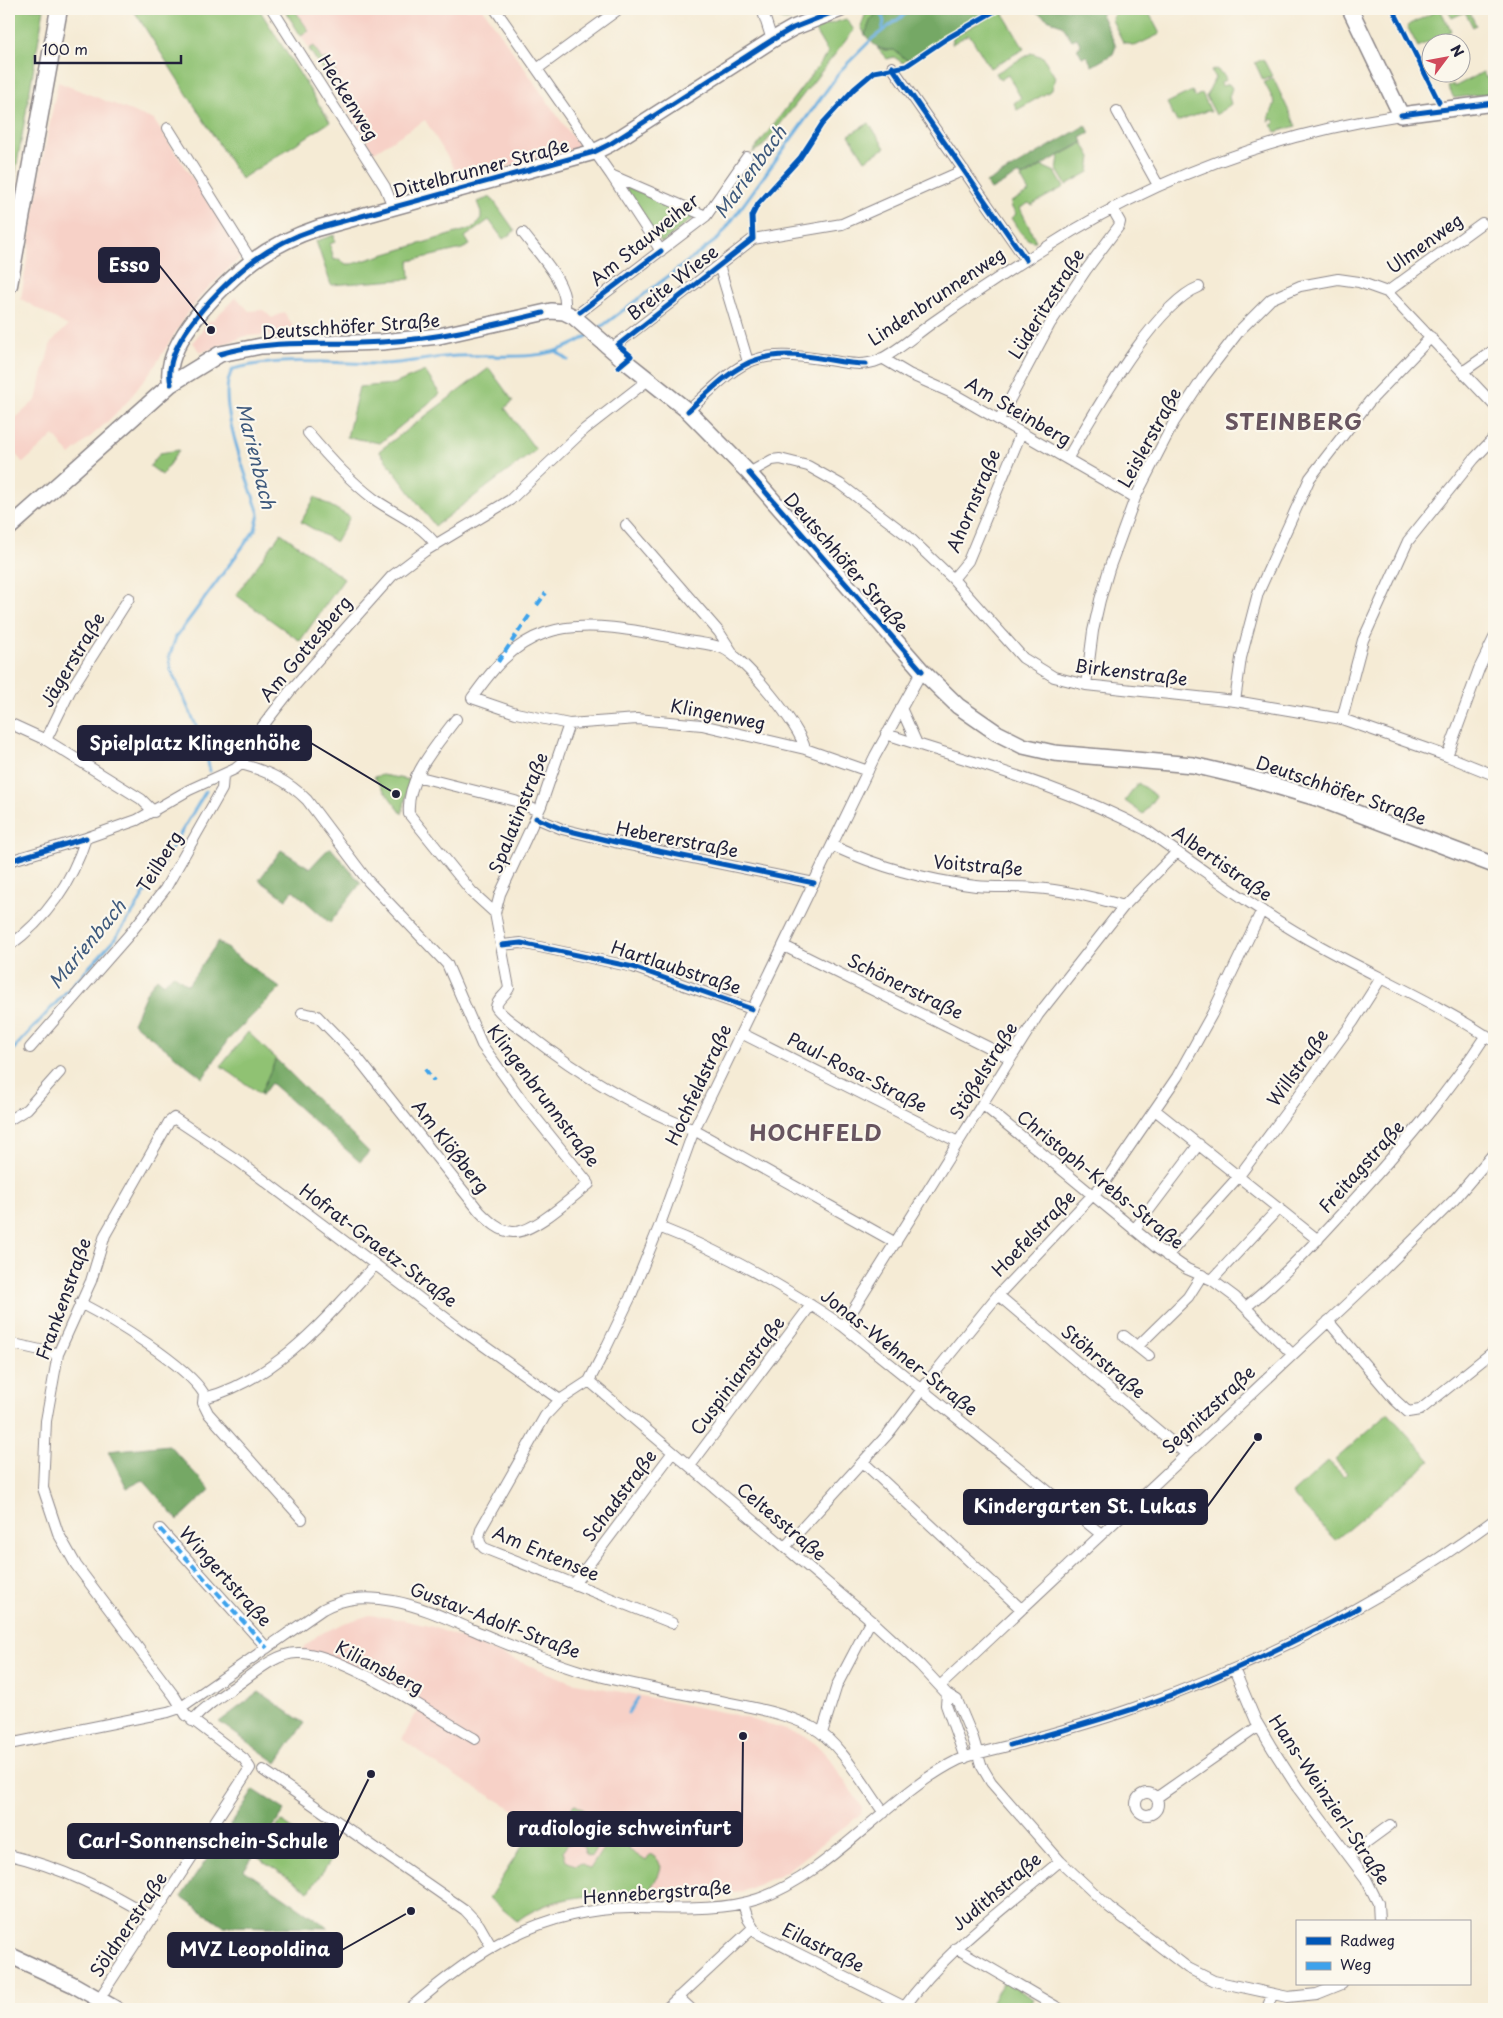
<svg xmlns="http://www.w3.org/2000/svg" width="1503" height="2018" viewBox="0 0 1503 2018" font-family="'Playpen Sans',sans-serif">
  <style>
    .built { fill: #f7d1c7 }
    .green { fill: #90c273; stroke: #597257 }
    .forest { fill: #74a865; stroke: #4b6550 }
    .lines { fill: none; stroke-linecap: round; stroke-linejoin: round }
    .stream { stroke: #6aafe0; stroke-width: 3 }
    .street-casing { stroke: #8c8688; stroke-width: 12 }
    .secondary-casing { stroke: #8c8688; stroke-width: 18 }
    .primary-casing { stroke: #8c8688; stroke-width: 19 }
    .street { stroke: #fff; stroke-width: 10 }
    .secondary { stroke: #fff; stroke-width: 15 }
    .primary { stroke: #fff; stroke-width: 16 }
    .quiet { stroke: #3ea2ec; stroke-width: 4; stroke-dasharray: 8 4; stroke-linecap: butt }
    .cycleway-casing { stroke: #fbf7ec; stroke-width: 8 }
    .cycleway { stroke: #0057b8; stroke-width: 5 }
    .labels { text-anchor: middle; stroke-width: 4.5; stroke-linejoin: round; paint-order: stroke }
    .street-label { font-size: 18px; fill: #22223b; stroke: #fbf7ec }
    .water-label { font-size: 19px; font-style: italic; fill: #3f5a7d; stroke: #fbf7ec }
    .district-label { font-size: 22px; font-weight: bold; letter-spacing: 1px; fill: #685560; stroke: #fbf7ec }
    .leader { fill: none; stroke: #22223b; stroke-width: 2 }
    .callout-dot { fill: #22223b; stroke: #fbf7ec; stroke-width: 2 }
    .callout { fill: #22223b; stroke: #22223b; stroke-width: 2 }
    .callout-label { font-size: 19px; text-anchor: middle; font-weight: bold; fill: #fff }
  </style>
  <rect width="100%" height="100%" fill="#fbf7ec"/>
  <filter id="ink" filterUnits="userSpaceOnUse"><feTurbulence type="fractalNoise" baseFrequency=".02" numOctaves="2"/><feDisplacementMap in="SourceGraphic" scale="10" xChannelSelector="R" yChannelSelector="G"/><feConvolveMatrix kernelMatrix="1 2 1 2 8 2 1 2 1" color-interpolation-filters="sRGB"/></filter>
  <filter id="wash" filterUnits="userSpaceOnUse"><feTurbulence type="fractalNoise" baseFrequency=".0096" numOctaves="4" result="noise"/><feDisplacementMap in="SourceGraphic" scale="20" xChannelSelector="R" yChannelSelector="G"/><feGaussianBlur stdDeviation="1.12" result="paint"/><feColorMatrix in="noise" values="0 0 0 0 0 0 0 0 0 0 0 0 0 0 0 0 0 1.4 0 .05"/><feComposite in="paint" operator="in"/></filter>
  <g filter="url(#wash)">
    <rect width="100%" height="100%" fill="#f5ebd5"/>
    <path class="built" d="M284 9H483L580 148 457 179 453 166 425 120 374 152Z
      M58 82 154 120 243 255 204 292 189 311 154 367 127 402 106 423 70 455 54 435 23 463 9 446V424L36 400 51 342 68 326 21 299 41 168Z
      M236 297 249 311 263 310 272 318 284 312 297 333 246 336 200 353 193 342 210 320 212 321Z
      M370 1615 398 1619 433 1627 571 1682 732 1714 803 1735 817 1745 829 1758 862 1807 861 1814 785 1872 744 1891 656 1897 606 1894 575 1897 530 1911 517 1921 489 1898 537 1823 440 1767 402 1739 422 1703 301 1650 318 1635 344 1623Z"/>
    <path class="green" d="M9 9H44L9 210Z
      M133 9H259L330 122 241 179Z
      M284 9H294L309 31 301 36Z
      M787 9H795L799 16 786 21 775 16V13Z
      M877 9H882L871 19 865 35 861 26 866 13Z
      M1116 9H1147L1160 34 1135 46 1123 42 1112 20Z
      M1440 9 1451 31 1418 47 1407 26Z
      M1447 9H1468L1476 25 1473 27 1465 12 1452 18Z
      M1001 10 1024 49 990 68 969 34 952 44 953 37Z
      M846 19 854 30 763 146 752 153 828 53 814 29Z
      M314 46 322 60 326 58 336 73 328 78 309 49Z
      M877 48 883 50H894L907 60 903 63 894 57 887 59Z
      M1031 53 1043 57 1055 77 1052 90 1017 110 1014 103 1021 98 1008 75 1000 80 996 73Z
      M1263 59 1272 76 1263 80 1255 63Z
      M1216 69 1225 76V80L1221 83 1222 86 1229 84 1232 88 1229 97 1231 104 1216 115 1206 96 1215 78 1211 71Z
      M1483 72 1486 78 1493 75 1494 93 1454 98 1448 87 1453 84 1454 87Z
      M1273 78 1296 126 1276 132 1271 125 1275 123 1273 119 1268 121 1275 103 1264 82Z
      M1192 91 1195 97 1202 93 1211 112 1206 111 1177 122 1167 103Z
      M869 123 885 148 865 160 849 135Z
      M1083 143 1091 157 1089 172 1066 185 1057 170 1059 156Z
      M1042 166 1055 172 1064 187 1031 205 1029 203 1020 208 1036 241C1024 242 1017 227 1011 218L1016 214 1012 208 1011 202 1029 192 1021 178Z
      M626 186 693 216V218L662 243 625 188Z
      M491 197 515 231 503 239 489 220 465 237 470 245 462 249 409 261 410 279 331 285 316 241 334 235 335 242 330 244 334 260 339 259 346 264H352L473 228C484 220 482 214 477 202Z
      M489 368 513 401 505 408 536 450 435 526 379 451Z
      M425 371 440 394 380 443 347 437 359 387 394 384Z
      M179 450 162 475 150 466 160 453Z
      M315 497 350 517 336 542 301 522Z
      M281 533 344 579 300 641 236 595Z
      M382 775 410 780 402 814 374 777Z
      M1138 783 1156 796 1143 814 1125 801Z
      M248 1032 276 1059 260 1094 221 1066Z
      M1388 1413 1431 1461 1335 1540 1292 1494 1328 1461 1344 1476 1347 1473 1335 1460Z
      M574 1804 609 1825 591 1857 586 1855 583 1846 574 1842 567 1845 563 1851 566 1861 575 1865 581 1863 590 1869 613 1833 630 1845 628 1849 646 1861 651 1854 658 1860 661 1867 658 1877 645 1896C601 1894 554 1893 517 1921L489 1898 537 1823 555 1835Z
      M281 1821 333 1857 309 1891 257 1857Z
      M1004 1981 1034 1999 1028 2009H987Z"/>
    <path class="forest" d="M882 9H992L907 60 894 50C879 51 875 46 865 35L871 19Z
      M1031 9H1102L1101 14 1116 46 1113 54 1092 66 1087 56 1082 57 1077 48 1081 46 1077 38 1072 40 1062 25 1053 22Z
      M1086 125 1090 133 1081 138 1083 142 1021 177 1019 174 991 190 986 183Z
      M330 847 361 883 330 923 293 890 286 899 259 880 281 850 310 868Z
      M218 942 280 988 227 1041 203 1078 133 1023 147 991 157 978 164 984 173 974 188 985Z
      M276 1059 369 1152 360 1162 271 1083 262 1095 260 1094Z
      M169 1445 210 1490 178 1520 143 1480 127 1488 108 1451Z
      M259 1692 304 1723 277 1763 219 1722Z
      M254 1790 285 1810 244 1870 329 1928 223 1926 181 1897Z"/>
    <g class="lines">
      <path class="stream" d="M880 9 884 22 882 30
        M597 330 719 238 842 69 873 38 912 9
        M557 352 568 360
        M210 771 203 741 171 670 169 657 176 637 255 530 259 514C249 482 213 397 233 369 282 356 334 364 385 364 409 363 433 357 457 356 507 354 545 365 589 335
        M9 1054 114 940 134 911 206 791
        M628 1713 638 1698"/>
    </g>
  </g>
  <g filter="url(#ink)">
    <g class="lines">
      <g class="street-casing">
        <path id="street" d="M272 9 385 187 393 207
          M495 9 611 175 661 251
          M762 9 772 40
          M892 67 1026 260
          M537 69 619 9
          M1117 111 1158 185
          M168 128 252 262
          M611 175 706 216
          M523 233C537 252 572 287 564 312
          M719 265 748 362
          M1387 292 1482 223
          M574 317 706 216 747 157
          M611 349 753 239 842 224 964 170
          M882 358 909 374 952 393 1135 498
          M1464 371 1494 350
          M688 411C744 360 749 348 828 360 846 363 863 367 879 360 898 351 915 335 932 323 969 297 1006 272 1045 248 1154 178 1273 134 1401 115
          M999 420 1050 324 1086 270 1119 226 1120 222 1112 208
          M308 433C328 457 349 480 374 499 395 514 421 523 436 545
          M1067 459C1093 416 1153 305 1199 287
          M749 473 772 460 780 459 808 466 840 484 908 536 953 579 1023 658 1054 677 1086 685 1235 701 1342 719 1447 756 1494 775
          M626 525 719 632 732 652
          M953 579 968 561 1021 433
          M1086 685 1093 631 1100 600 1109 569 1135 498 1174 422 1203 378 1240 330 1271 299 1300 286 1338 279 1359 282 1387 292 1494 405
          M1235 701 1241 658 1258 593 1310 478 1369 402 1431 337
          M901 708 917 744
          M456 719C436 746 406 778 409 814L472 892 495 913
          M1342 719 1363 640 1408 541 1474 459 1494 438
          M9 723 46 740 141 799 154 812
          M569 724 541 806 500 894 495 913 509 988C506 995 497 999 496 1007 503 1018 518 1026 528 1034 580 1075 632 1106 694 1130L896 1243
          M886 734C974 763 1064 786 1146 830 1203 870 1259 912 1320 946 1378 978 1439 1004 1494 1041
          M46 740 70 691 129 598
          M805 749C801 727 743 656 722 648 712 644 699 643 688 641 646 632 586 618 545 633 511 645 492 670 472 698L516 713 569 724 637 719 702 725 805 749 868 771
          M1447 756 1479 669 1494 638
          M241 764C267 771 288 781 307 800L368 881 447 964 482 1045 523 1102 589 1184C572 1197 534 1233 513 1232 500 1232 489 1221 480 1212L357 1057 317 1016 302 1013
          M416 776 515 801 538 811
          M536 818 562 829 615 842 814 883
          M833 846C879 867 925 880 976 886 995 888 1015 886 1034 888 1065 890 1094 897 1124 906
          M9 861 86 838 137 820 189 790 235 769 241 764 262 727 290 691 392 576 425 551 510 500 585 429 648 380
          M502 945 521 943 633 967 752 1009
          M9 946C46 919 72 882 86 838
          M784 946 1010 1058
          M741 1033 958 1142
          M30 1048 128 936 165 889 222 789 223 775
          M982 1104 1158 1249 1187 1269 1212 1280 1235 1297 1292 1354
          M1155 1110 1318 1240
          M9 1120 27 1109 60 1072
          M659 1227C723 1252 785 1287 843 1326L1101 1534
          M1134 1230 1199 1144
          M1167 1256 1239 1176 1353 1022 1381 978
          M1212 1280 1279 1208
          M998 1295 1186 1454
          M80 1303C111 1319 187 1365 204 1394L203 1403 208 1413 302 1519
          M1246 1307C1288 1273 1325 1232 1361 1192 1406 1142 1449 1092 1486 1035
          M1328 1321 1395 1400 1408 1412 1420 1410 1494 1351
          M843 1326 1038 1015 1124 906 1177 852
          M1124 1336 1149 1356
          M9 1343 58 1354
          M1138 1346 1188 1297 1202 1275
          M589 1381 871 1620 920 1665 947 1694 957 1700 973 1738 981 1765 991 1782 1060 1861 1109 1907 1188 1968 1214 1981 1288 1997 1317 1994 1342 1984
          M204 1398C276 1380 327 1317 375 1265
          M864 1463 1020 1608
          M690 1466 811 1305
          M160 1529 267 1648
          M785 1547 888 1434 933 1375 998 1295 1105 1182 1177 1077 1212 1014 1261 912
          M574 1584 673 1452
          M672 1623 484 1548C477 1542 479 1535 482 1527L545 1416 560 1400 589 1381 605 1350 630 1298 659 1227 694 1130 875 756 922 671
          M1234 1669 1256 1721 1272 1748 1297 1787 1366 1879 1378 1903 1379 1922
          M941 1685 1384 1269 1454 1200 1494 1153
          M947 1694 946 1705 965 1758
          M192 1721C205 1706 221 1696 237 1685 253 1674 276 1653 297 1653 340 1651 435 1716 475 1739
          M822 1733 837 1685 871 1620
          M9 1744 168 1712 180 1708 323 1609C346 1597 368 1596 393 1601 420 1606 446 1618 471 1629 507 1644 543 1660 580 1671 623 1683 666 1691 710 1699 744 1706 780 1711 812 1727 840 1742 865 1787 884 1813
          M263 1770 465 1910 479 1925 491 1946
          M1136 1804a11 11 0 1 1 22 0a11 11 0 1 1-22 0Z
          M1156 1798 1259 1726
          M9 1855C61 1867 107 1890 153 1918
          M1349 1855 1390 1825
          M743 1904 748 1919 757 1933 905 2007
          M956 1948 1060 2009
          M678 1997 691 2009
          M99 1999 250 1768 244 1759 186 1715 175 1697 76 1565 58 1533 43 1488 46 1421 58 1354 91 1281 105 1235 169 1122 174 1118 237 1160 459 1328 560 1400
          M409 2009C475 1951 539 1909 631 1908 672 1908 719 1912 758 1899 832 1873 889 1794 958 1760 974 1753 994 1750 1011 1745 1052 1733 1093 1723 1134 1708 1262 1663 1384 1601 1494 1520
          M666 2009 753 1928
          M903 2009C945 1950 1005 1908 1060 1861
          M1267 2009 1272 1995"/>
      </g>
      <g class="secondary-casing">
        <path id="secondary" d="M1350 9 1401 115 1494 103
          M171 384C160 345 224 283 253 261 273 246 294 236 318 228L594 152 610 144 772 40 793 28 841 9
          M9 528 171 384 220 354 261 346 382 342 439 336 551 311 564 312 574 317 625 361 688 411 749 473 922 671 958 706 997 733 1023 746 1054 753 1193 765 1252 779 1317 798 1494 865
          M9 1955 72 1984 116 2009"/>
      </g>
      <g class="primary-casing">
        <path id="primary" d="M9 285 59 9"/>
      </g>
      <use href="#street" class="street"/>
      <use href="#secondary" class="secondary"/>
      <use href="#primary" class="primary"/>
      <path class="quiet" d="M537 605 546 593
        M498 662 531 613
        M425 1069 434 1081
        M160 1529 267 1648"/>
      <g class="cycleway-casing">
        <path id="cycleway" d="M1393 9 1439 102
          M892 67 1026 260
          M1401 115 1494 103
          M580 312 661 251
          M220 354C272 338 329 346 382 342 437 339 489 326 543 313
          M618 367 631 356 618 345 753 239 752 216 758 204 800 158 822 124 854 89 874 72 906 66 946 39 998 9
          M171 384C160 345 224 283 253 261 273 246 294 236 318 228L594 152 610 144 772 40 793 28 841 9
          M688 411C726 376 748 349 804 356 825 358 845 364 866 364
          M749 473 922 671
          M536 818 562 829 615 842 814 883
          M9 861 86 838
          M502 945 521 943 633 967 752 1009
          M1010 1745C1050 1734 1090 1723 1130 1710 1209 1684 1285 1647 1358 1608"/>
      </g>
      <use href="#cycleway" class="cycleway"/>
    </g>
  </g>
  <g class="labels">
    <g class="street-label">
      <text transform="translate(348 98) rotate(58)" y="6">Heckenweg</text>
      <text transform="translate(481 169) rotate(-15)" y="6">Dittelbrunner Straße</text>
      <text transform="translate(645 240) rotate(-39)" y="6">Am Stauweiher</text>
      <text transform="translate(1425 244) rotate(-36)" y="6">Ulmenweg</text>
      <text transform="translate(673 283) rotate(-38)" y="6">Breite Wiese</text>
      <text transform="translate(937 297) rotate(-34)" y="6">Lindenbrunnenweg</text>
      <text transform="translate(1047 304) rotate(-58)" y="6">Lüderitzstraße</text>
      <text transform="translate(351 327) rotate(-4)" y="6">Deutschhöfer Straße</text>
      <text transform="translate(1018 412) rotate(30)" y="6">Am Steinberg</text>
      <text transform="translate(1150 438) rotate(-61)" y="6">Leislerstraße</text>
      <text transform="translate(974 501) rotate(-67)" y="6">Ahornstraße</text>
      <text transform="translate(846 563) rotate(49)" y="6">Deutschhöfer Straße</text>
      <text transform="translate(306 649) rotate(-50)" y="6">Am Gottesberg</text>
      <text transform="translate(73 660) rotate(-59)" y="6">Jägerstraße</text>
      <text transform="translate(1131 673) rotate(7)" y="6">Birkenstraße</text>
      <text transform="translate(718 715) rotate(11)" y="6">Klingenweg</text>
      <text transform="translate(1341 791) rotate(19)" y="6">Deutschhöfer Straße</text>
      <text transform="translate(519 813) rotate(-68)" y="6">Spalatinstraße</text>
      <text transform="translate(677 840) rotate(11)" y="6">Hebererstraße</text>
      <text transform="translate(160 862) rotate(-58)" y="6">Teilberg</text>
      <text transform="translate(1222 864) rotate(35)" y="6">Albertistraße</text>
      <text transform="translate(978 866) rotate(5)" y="6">Voitstraße</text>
      <text transform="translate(676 968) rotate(18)" y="6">Hartlaubstraße</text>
      <text transform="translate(905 987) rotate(26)" y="6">Schönerstraße</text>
      <text transform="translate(1298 1068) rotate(-54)" y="6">Willstraße</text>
      <text transform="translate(984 1071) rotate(-58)" y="6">Stößelstraße</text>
      <text transform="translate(857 1073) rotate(27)" y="6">Paul-Rosa-Straße</text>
      <text transform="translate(699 1085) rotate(-65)" y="6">Hochfeldstraße</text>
      <text transform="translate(543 1096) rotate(53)" y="6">Klingenbrunnstraße</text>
      <text transform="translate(450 1147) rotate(52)" y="6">Am Klößberg</text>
      <text transform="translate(1362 1167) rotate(-48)" y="6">Freitagstraße</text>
      <text transform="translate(1100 1180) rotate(39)" y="6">Christoph-Krebs-Straße</text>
      <text transform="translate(1034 1234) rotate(-46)" y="6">Hoefelstraße</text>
      <text transform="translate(378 1246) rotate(37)" y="6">Hofrat-Graetz-Straße</text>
      <text transform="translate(64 1299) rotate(-70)" y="6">Frankenstraße</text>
      <text transform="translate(899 1353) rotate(38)" y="6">Jonas-Wehner-Straße</text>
      <text transform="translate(1103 1362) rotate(40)" y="6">Stöhrstraße</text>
      <text transform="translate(738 1376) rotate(-53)" y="6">Cuspinianstraße</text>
      <text transform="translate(1209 1410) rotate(-43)" y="6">Segnitzstraße</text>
      <text transform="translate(620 1496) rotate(-53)" y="6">Schadstraße</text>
      <text transform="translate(781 1522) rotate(40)" y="6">Celtesstraße</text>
      <text transform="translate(546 1554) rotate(23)" y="6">Am Entensee</text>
      <text transform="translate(225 1577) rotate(48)" y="6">Wingertstraße</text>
      <text transform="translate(495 1621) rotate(21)" y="6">Gustav-Adolf-Straße</text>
      <text transform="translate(379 1668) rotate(27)" y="6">Kiliansberg</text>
      <text transform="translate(1329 1800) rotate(56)" y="6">Hans-Weinzierl-Straße</text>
      <text transform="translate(997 1892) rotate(-40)" y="6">Judithstraße</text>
      <text transform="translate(657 1893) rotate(-4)" y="6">Hennebergstraße</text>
      <text transform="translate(129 1925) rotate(-56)" y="6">Söldnerstraße</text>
      <text transform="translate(823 1948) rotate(26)" y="6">Eilastraße</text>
    </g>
    <g class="water-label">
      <text transform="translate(750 172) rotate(-54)" y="7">Marienbach</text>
      <text transform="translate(256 456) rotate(76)" y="7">Marienbach</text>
      <text transform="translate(87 944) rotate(-50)" y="7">Marienbach</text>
    </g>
    <g class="district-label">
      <text x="1294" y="430">STEINBERG</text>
      <text x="816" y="1141">HOCHFELD</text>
    </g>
  </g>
  <path class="leader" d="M211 330L159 265M396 794L311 743M1258 1437L1207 1507M743 1736L742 1829M371 1774L338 1841M411 1911L342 1950"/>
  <g class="callout-dot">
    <circle cx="211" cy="330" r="5"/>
    <circle cx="396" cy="794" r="5"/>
    <circle cx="1258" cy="1437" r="5"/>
    <circle cx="743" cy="1736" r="5"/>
    <circle cx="371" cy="1774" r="5"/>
    <circle cx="411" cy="1911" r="5"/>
  </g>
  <g class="callout">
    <rect x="99" y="248" width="60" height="34" rx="5"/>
    <rect x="78" y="726" width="233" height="34" rx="5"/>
    <rect x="964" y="1490" width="243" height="34" rx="5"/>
    <rect x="508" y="1812" width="234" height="34" rx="5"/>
    <rect x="68" y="1824" width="270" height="34" rx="5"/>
    <rect x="168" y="1933" width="174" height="34" rx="5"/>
  </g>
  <g class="callout-label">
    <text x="129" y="272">Esso</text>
    <text x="195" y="750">Spielplatz Klingenhöhe</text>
    <text x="1085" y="1513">Kindergarten St. Lukas</text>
    <text x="625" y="1835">radiologie schweinfurt</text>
    <text x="203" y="1848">Carl-Sonnenschein-Schule</text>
    <text x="255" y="1956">MVZ Leopoldina</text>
  </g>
  <rect width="1503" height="2018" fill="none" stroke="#fbf7ec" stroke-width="30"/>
  <rect x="1296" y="1920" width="175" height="65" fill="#fbf7ec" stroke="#a4a2a5"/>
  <rect x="1306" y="1937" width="25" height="8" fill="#0057b8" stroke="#a4a2a5"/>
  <text x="1340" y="1946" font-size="15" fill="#22223b">Radweg</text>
  <rect x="1306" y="1962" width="25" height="8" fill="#3ea2ec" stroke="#a4a2a5"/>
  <text x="1340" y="1970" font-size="15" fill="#22223b">Weg</text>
  <g transform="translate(1446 58) rotate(58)"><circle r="24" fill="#fbf7ec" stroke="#a4a2a5"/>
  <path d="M0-4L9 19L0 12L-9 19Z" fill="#d1495b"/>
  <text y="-8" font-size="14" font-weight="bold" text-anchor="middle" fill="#22223b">N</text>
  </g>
  <path d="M35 55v8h146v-8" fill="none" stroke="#22223b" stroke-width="2.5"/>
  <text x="42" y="55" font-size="15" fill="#22223b" stroke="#fbf7ec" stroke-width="4" paint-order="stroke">100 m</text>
</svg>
